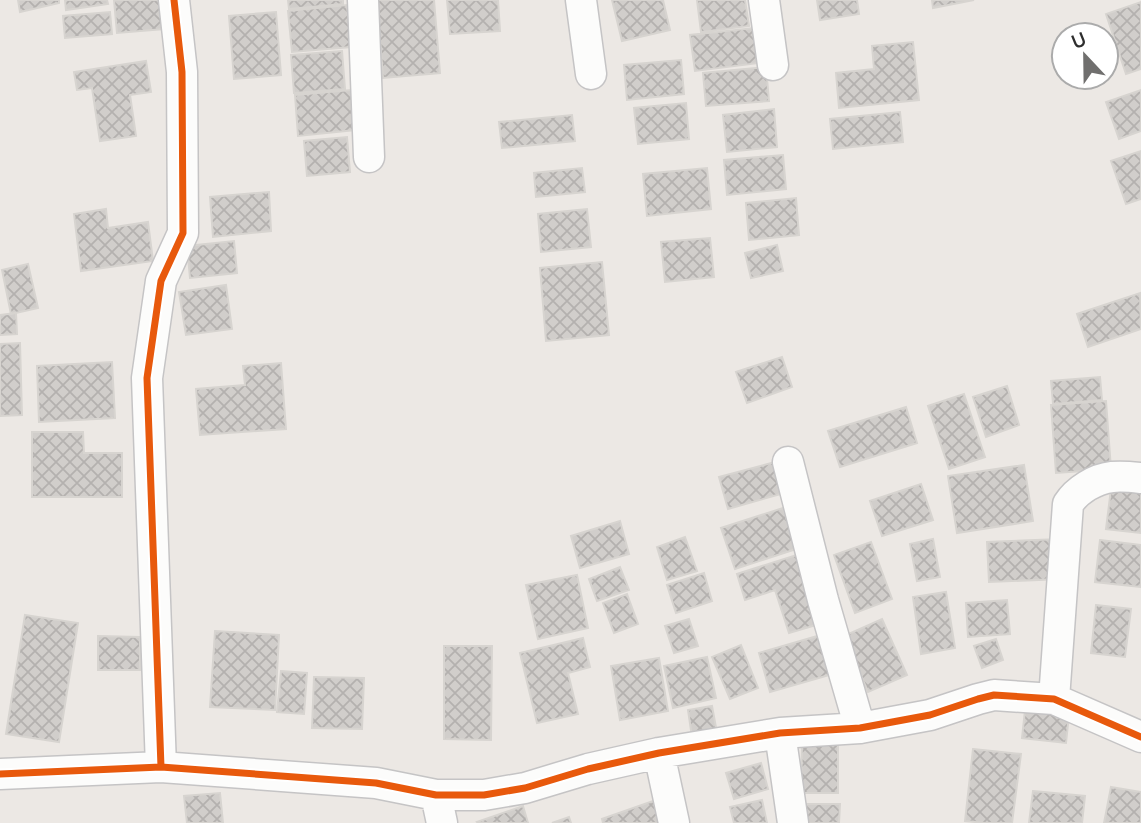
<svg xmlns="http://www.w3.org/2000/svg" width="1141" height="823" viewBox="0 0 1141 823" font-family="Manrope,sans-serif">
  <style>
    .building { fill: url(#building-cross-hatch); stroke: #d7d4d0; stroke-width: 2 }
    .lines { fill: none; stroke-linecap: round; stroke-linejoin: round }
    .street-casing { stroke: #c5c4c5; stroke-width: 33 }
    .street { stroke: #fcfcfb; stroke-width: 30 }
    .cycleway-casing { stroke: #fff; stroke-width: 11 }
    .cycleway { stroke: #e8590c; stroke-width: 7 }
  </style>
  <defs>
    <pattern id="building-cross-hatch" width="8" height="8" patternUnits="userSpaceOnUse" patternTransform="scale(1.75)"><rect width="8" height="8" fill="#d1cecb"/><path d="M0 0l8 8M0 8l8-8" fill="none" stroke="#b4b1af"/></pattern>
  </defs>
  <rect width="100%" height="100%" fill="#ece8e4"/>
  <path class="building" d="M18 0H59V3L20 12Z
    M65 0H107L108 4 66 10Z
    M114 0H161L164 29 117 33Z
    M288 0H343V4L289 9Z
    M377 0H434L440 73 383 78Z
    M447 0H498L500 31 450 34Z
    M612 0H663L670 30 622 41Z
    M697 0H745L749 26 701 32Z
    M817 0H857L859 14 820 20Z
    M932 0H974L933 8Z
    M1141 2V69L1126 74 1106 14Z
    M347 5 351 47 292 52 288 11Z
    M110 12 112 34 65 38 63 16Z
    M276 12 281 75 234 79 229 16Z
    M754 28 759 63 695 71 690 35Z
    M913 42 919 100 839 108 836 73 874 69 872 46Z
    M342 51 345 89 294 93 291 55Z
    M681 60 684 94 627 100 624 65Z
    M146 61 151 92 130 95 136 136 100 141 92 88 77 90 74 72Z
    M766 67 769 101 706 106 703 73Z
    M351 90 355 130 298 136 295 95Z
    M1141 90V131L1119 139 1106 102Z
    M686 103 689 139 638 144 634 108Z
    M774 109 777 147 727 152 723 115Z
    M900 112 903 142 833 149 830 119Z
    M572 115 575 141 502 148 499 122Z
    M347 137 350 172 307 176 304 141Z
    M1141 151V199L1126 204 1111 161Z
    M783 155 786 189 727 195 724 160Z
    M582 168 585 192 536 197 534 173Z
    M707 168 711 209 647 216 643 174Z
    M269 192 271 231 213 237 210 197Z
    M796 198 799 235 749 240 746 203Z
    M106 209 108 228 148 222 153 261 81 271 74 214Z
    M587 209 591 247 541 252 538 214Z
    M710 238 714 277 665 282 661 242Z
    M234 241 237 273 190 278 187 246Z
    M777 245 783 271 751 278 745 253Z
    M602 262 609 335 546 341 540 268Z
    M28 264 38 308 11 314 2 270Z
    M226 285 232 329 186 335 179 292Z
    M1140 293 1141 329 1088 347 1077 314Z
    M16 313 17 334 0 335V315Z
    M20 343 22 415 0 416V344Z
    M782 357 792 387 747 403 736 372Z
    M112 362 115 418 39 422 37 366Z
    M281 363 286 429 200 435 196 389 245 385 243 366Z
    M1100 377 1102 400 1053 404 1051 381Z
    M1007 386 1019 425 986 437 973 397Z
    M964 394 985 457 949 469 928 406Z
    M1106 401 1111 469 1056 473 1051 405Z
    M906 407 917 443 840 467 828 431Z
    M32 432H83L84 453H122V497H32Z
    M775 462 784 493 728 509 719 477Z
    M1024 465 1033 521 957 533 948 476Z
    M1112 481 1141 484V533L1106 529Z
    M921 484 933 520 882 536 870 501Z
    M783 508 796 549 735 569 721 528Z
    M620 521 629 554 580 568 571 536Z
    M685 537 697 571 667 580 657 547Z
    M933 539 940 577 917 581 910 544Z
    M1060 539 1061 579 989 582 987 542Z
    M1100 540 1141 545V587L1095 582Z
    M871 542 892 599 855 613 834 555Z
    M803 553 826 622 789 633 775 590 745 600 737 574Z
    M620 567 629 590 597 601 589 579Z
    M704 573 712 601 676 613 667 585Z
    M577 575 588 628 538 639 526 585Z
    M946 592 955 648 921 654 913 597Z
    M627 594 638 624 614 633 603 603Z
    M1007 600 1010 634 968 637 966 603Z
    M1096 605 1131 609 1125 657 1091 653Z
    M25 615 78 623 59 742 6 734Z
    M689 619 698 646 674 653 665 626Z
    M882 619 907 675 868 692 844 636Z
    M215 631 279 635 275 710 210 707Z
    M824 634 836 673 770 692 759 653Z
    M98 636 140 637V670H98Z
    M583 638 590 667 568 673 578 714 537 723 520 653Z
    M996 639 1003 660 982 668 974 646Z
    M741 645 758 688 730 699 712 657Z
    M444 646H492L491 740 444 739Z
    M707 657 716 698 673 708 664 666Z
    M659 658 668 711 620 720 611 666Z
    M281 671 307 673 304 714 277 712Z
    M314 677 364 678 362 729 312 728Z
    M712 706 717 733 692 737 688 710Z
    M1025 710 1069 715 1066 743 1022 738Z
    M802 742H838V793H801Z
    M973 749 1021 754 1012 823H985L965 821Z
    M761 763 768 789 734 799 726 773Z
    M1111 787 1141 792V823H1104Z
    M1033 791 1085 796 1082 823H1029Z
    M220 793 223 823H187L184 796Z
    M762 800 767 823H734L730 807Z
    M653 801 661 823H603L602 819Z
    M802 804H840L839 823H801Z
    M523 806 528 823H478L477 822Z
    M569 817 571 823H552Z"/>
  <g class="lines">
    <g class="street-casing">
      <path id="street" d="M363 0 369 157
        M581 0 591 74
        M764 0 773 65
        M788 462 823 600 860 728
        M1054 699 1068 504C1077 490 1095 479 1112 477 1121 476 1132 477 1141 478
        M780 733 793 823
        M659 753 674 823
        M161 767 147 378 161 281 183 233 182 72 174 0
        M0 774 161 767 376 783 436 795H484L525 788 588 769 659 753 780 733 860 728 930 715 978 699 994 695 1054 699 1141 737
        M436 795 442 823"/>
    </g>
    <use href="#street" class="street"/>
    <g class="cycleway-casing">
      <path id="cycleway" d="M161 767 147 378 161 281 183 233 182 72 174 0
        M0 774 161 767 376 783 436 795H484L525 788 588 769 659 753 780 733 860 728 930 715 978 699 994 695 1054 699 1141 737"/>
    </g>
    <use href="#cycleway" class="cycleway"/>
  </g>
  <g transform="translate(1085 56) rotate(338)"><circle r="33" fill="#ffffff" stroke="#ababab" stroke-width="2"/>
  <path d="M0-5L12 26L0 18L-12 26Z" fill="#706f6e"/>
  <text y="-10" font-size="19" font-weight="bold" text-anchor="middle" fill="#2e2e2e">U</text>
  </g>
</svg>
